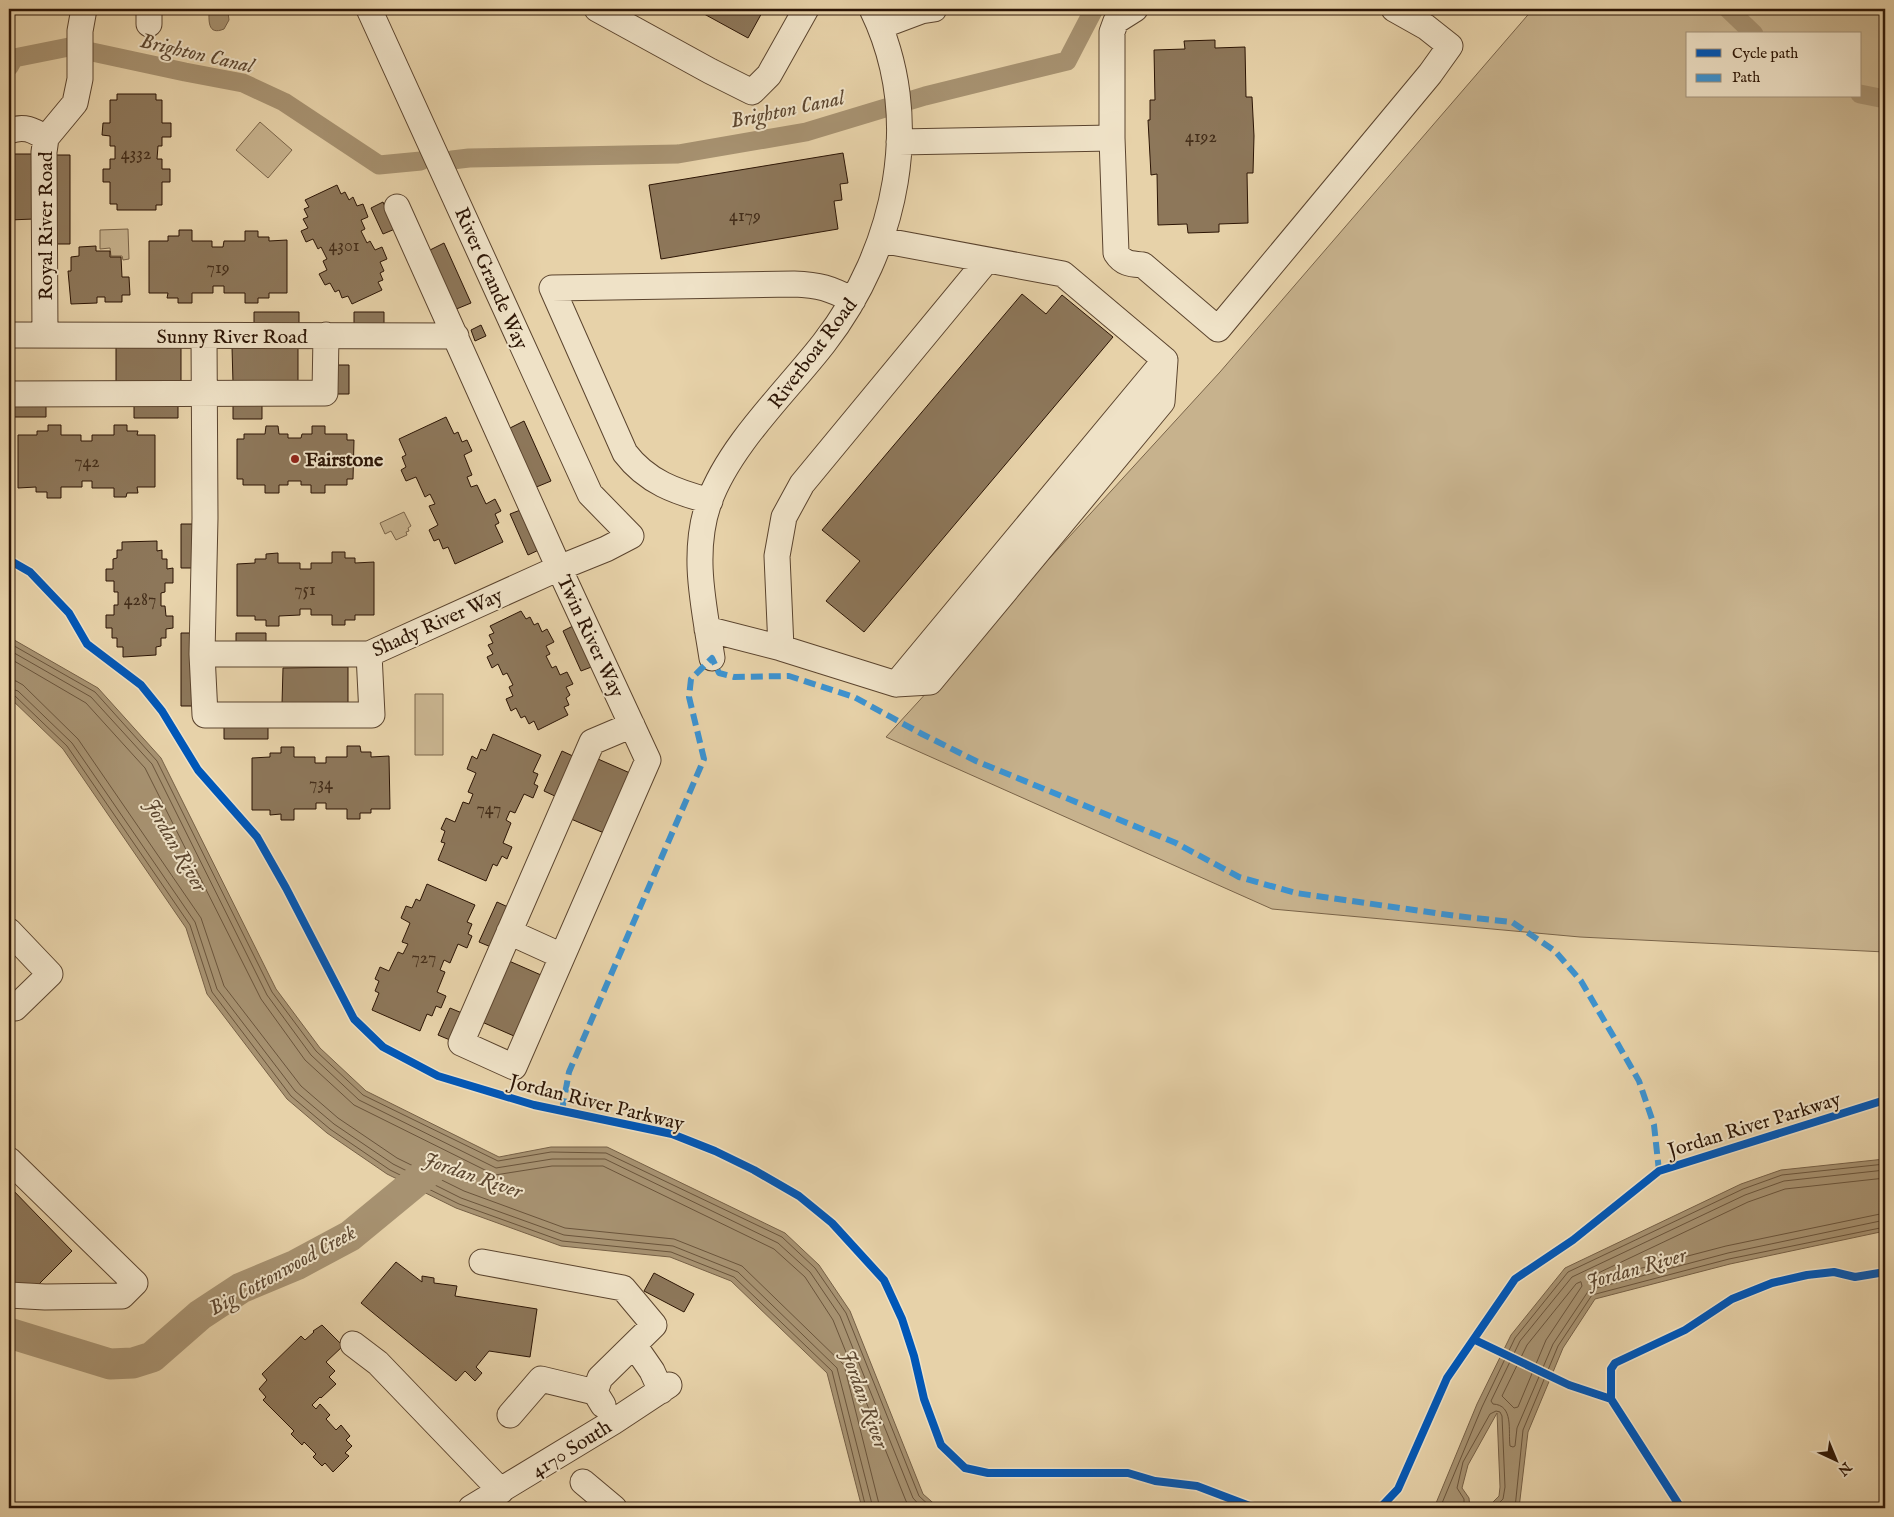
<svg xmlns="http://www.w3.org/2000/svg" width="1894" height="1517" viewBox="0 0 1894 1517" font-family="'IM FELL English',serif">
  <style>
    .green { fill: #c7b28d; stroke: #7a6449; fill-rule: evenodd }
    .water { fill: #a79271; stroke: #766046 }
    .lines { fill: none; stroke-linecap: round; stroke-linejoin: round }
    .shore { stroke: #6a543b; stroke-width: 1 }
    .canal { stroke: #a79271; stroke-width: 19 }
    .river { stroke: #a79271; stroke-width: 31 }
    .building { fill: #8d775a; stroke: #2c1505 }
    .minor-casing { stroke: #5b442e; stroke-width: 27 }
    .minor { stroke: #efe2c7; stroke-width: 25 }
    .quiet { stroke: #3c93d1; stroke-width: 6; stroke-dasharray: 12 6; stroke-linecap: butt }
    .cycleway-casing { stroke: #efe2c7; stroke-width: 11 }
    .cycleway { stroke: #0057b8; stroke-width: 8 }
    .poi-dot { fill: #8f2418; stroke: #efe2c7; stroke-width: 2 }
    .labels { text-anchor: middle; stroke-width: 4; stroke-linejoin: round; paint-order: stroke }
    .number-label { font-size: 18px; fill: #442e1a }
    .street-label { font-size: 20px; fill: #2c1505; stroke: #efe2c7 }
    .poi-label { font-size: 20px; font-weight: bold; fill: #2c1505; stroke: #efe2c7; text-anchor: start }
    .water-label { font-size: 21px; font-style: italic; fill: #5d4730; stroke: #efe2c7 }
  </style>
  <rect width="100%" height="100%" fill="#e7d2a9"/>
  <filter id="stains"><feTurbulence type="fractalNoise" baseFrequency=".004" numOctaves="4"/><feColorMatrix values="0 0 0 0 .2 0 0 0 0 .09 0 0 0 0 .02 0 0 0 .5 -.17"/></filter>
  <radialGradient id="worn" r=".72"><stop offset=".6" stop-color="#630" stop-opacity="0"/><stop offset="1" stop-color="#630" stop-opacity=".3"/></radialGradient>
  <path class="green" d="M1533 9H1885V952L1580 937 1272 909 886 737 1220 372ZM1688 34H1860V96H1688Z
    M260 122 292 150 268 178 236 150Z
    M128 229 129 259 123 260 122 256H111L110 248 100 249V230Z
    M404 512 411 526 408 528 409 531 406 532 407 535 396 540 391 531 385 534 380 523Z
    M415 694H443V755H415Z"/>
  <path class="water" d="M209 9H232L228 12 229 20 224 29C207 36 209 20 209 9Z
    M9 637 98 688 161 758 276 989 320 1048 366 1091 499 1157 551 1147H607L785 1233 819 1265 850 1311 923 1494 939 1508H862L827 1373 731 1281 670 1257 561 1246 456 1208 387 1174 327 1133 287 1099 207 994 186 928 63 749 9 697Z
    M1885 1159V1231L1730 1264 1595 1299 1563 1348 1528 1432 1519 1508H1487L1499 1496 1500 1487 1497 1413 1468 1465 1462 1488 1469 1498 1470 1508H1434L1477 1404 1511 1335 1565 1268 1741 1184 1781 1170Z"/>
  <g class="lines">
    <path class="shore" d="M9 643 95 692 157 761 272 992 316 1051 363 1095 498 1161 551 1152 606 1153 782 1237 815 1268 846 1313 919 1496 932 1508
      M9 650 91 697 152 764 267 995 311 1055 359 1100 496 1168 552 1159H605L778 1243 810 1272 840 1316 913 1498 922 1508
      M9 658 86 703 145 768 261 999 305 1060 354 1105 495 1175 552 1166H603L774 1249 805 1277 833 1320 906 1501 911 1508
      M9 680 16 681 23 685 78 739 201 918 224 986 301 1086 338 1118 397 1158 464 1191 565 1228 674 1239 742 1266 844 1365 880 1508
      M9 688 18 691 72 743 195 922 217 989 295 1091 334 1124 393 1164 461 1198 564 1235 673 1246 738 1272 837 1368 873 1508
      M9 694 14 695 67 746 190 925 212 992 291 1096 330 1129 390 1170 459 1204 562 1241 671 1252 734 1277 832 1371 866 1508
      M1885 1170 1784 1181 1745 1195 1572 1277 1520 1341 1491 1401 1493 1404C1514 1405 1508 1431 1510 1446L1513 1447 1515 1446 1517 1428 1553 1344 1589 1290 1728 1253 1885 1220
      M1885 1178 1785 1189 1748 1202 1594 1275 1593 1278 1596 1280 1726 1246 1885 1213
      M1581 1282 1582 1286 1546 1340 1518 1407 1514 1408 1502 1396 1527 1345 1576 1284Z
      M1440 1508 1482 1407 1515 1338 1568 1272 1743 1189 1782 1175 1885 1164
      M1464 1508V1499L1457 1488 1463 1462 1490 1414 1496 1411 1500 1412 1502 1416 1505 1487 1503 1499 1494 1508
      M1515 1508 1523 1430 1558 1346 1592 1295 1729 1259 1885 1227"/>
    <path class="canal" d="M1728 9 1754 34
      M9 67 14 58 69 47 185 72 243 83 284 102 379 165 421 161
      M1860 94 1885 99
      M452 160 469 158 678 154 806 132 925 96 1067 61 1094 9"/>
    <path class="river" d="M9 1333 110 1364 133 1363 152 1357 200 1315 241 1288 296 1265 350 1236 435 1166"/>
  </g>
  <path class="building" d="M695 9H764L748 38Z
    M1215 40V48L1245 47 1246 97H1252L1254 136 1253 173H1247L1248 223 1219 224V232L1188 233 1187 224 1158 225 1157 174 1151 175 1148 120H1150V100H1155L1154 50 1185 49 1184 41Z
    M117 94H156V100H162V123H171V137H162V146H158L157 159H162V169H170V182H162V205H156V210H117V204H110V182H103V169H110V159H115V146H110V136L102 135 103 123H110V100H117Z
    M843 153 848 183 840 184 842 200 834 201 838 229 661 259 649 185Z
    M9 154H34V219L9 220Z
    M56 155H70V244H56Z
    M337 185 341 194 345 192 349 200 353 197 357 206 363 204 368 217 361 220 365 229 361 231 367 243 370 241 375 250 382 247 387 259 380 262 384 271 380 273 383 280 378 282 382 290 352 304 348 296 342 298 339 290 335 292 330 283 325 285 319 274 327 270 323 261 327 259 321 247 318 249 313 239 306 242 301 231 308 228 303 219 308 217 304 209 309 207 305 200Z
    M383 202 395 229 383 234 371 208Z
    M179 230H192V241H212V247H223L224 241H245V231H258V237H269V241L287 240V293H269V298H258V303H245V293H224V286H213V293H192V303H178V298H167L168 293H149V241H168V236H179Z
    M444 243 471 303 454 310 428 251Z
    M96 246V251H110V257H121L122 277H129L130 295H122V302H105V297H97V303L71 304 68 271H71V257L79 256V247Z
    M1022 294 1046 314 1062 295 1113 337 864 632 826 601 860 561 822 530Z
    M254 312H299V326H254Z
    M354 312H384V325H354Z
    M481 325 486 336 475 341 471 330Z
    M116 347H181V382L116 383Z
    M232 347H298V382L233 383Z
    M336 365H349V394H336Z
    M10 403H46V417H10Z
    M178 403V418H134V404Z
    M233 404H262V419H233Z
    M446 417 454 434 458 432 462 442 467 440 472 451 464 455 472 475 467 477 471 487 477 485 486 504 495 499 501 511 495 514 499 523 495 525 503 542 455 564 448 547 443 549 439 539 434 541 429 530 438 525 429 506 435 504 430 494 425 497 416 477 406 481 401 470 406 467 402 457 406 455 399 439Z
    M524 421 551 481 534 488 508 429Z
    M48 425H61V435H81V441H92V435H114V425H127V431H138L137 435H155V487H137L138 493H127L126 497H114V488H92V481H82V487H61V498H47V492H36V487L18 488V435H37V431H48Z
    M266 426H278L279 434H288V438H301L302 434H312V426H325V434H347V440H354L353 479H347V485H325V493H311V485H301V481H288V485H279V493H265V485H243V479H237V439H244V434H265Z
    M523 509 541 549 528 555 510 514Z
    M181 524H195V568H181Z
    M157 541V551L162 550V559H167V569L173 568V583H165V592L161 593V606H165L166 616H173V628L166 629V638H161V646L156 647V655L123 657V647H117V638H112V628H106V615H114V605H118V592H114V581H106V569H113V559L117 558V550H122V542Z
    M332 552H345V558H355V563L374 562V615H355V620H345V625H332V615H311V609H300V615L279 616V626H266V620H255V616H237V564L255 563V559H266V554L278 553V563H300V569H311V563H332Z
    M521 611 526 619 530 617 534 625 538 623 542 632 547 629 554 642 546 646 550 654 546 656 552 668 556 666 560 675 567 672 573 684 566 687 570 695 566 698 569 705 564 707 568 715 538 730 534 721 529 724 525 716 521 718 516 708 511 711 506 699 513 696 509 687 513 685 507 673 503 675 498 664 492 668 487 657 493 654 488 645 493 643 489 635 494 633 490 626Z
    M575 625 594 666 581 671 563 631Z
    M181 633H193V706H181Z
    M236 633H266V646L236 647Z
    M348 667V704H282L283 668Z
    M224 725H268V739H224Z
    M493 734 541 755 533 772 538 774 534 784 538 786 533 798 524 794 515 813 510 811 506 820 511 823 503 843 512 847 507 859 502 856 497 866 493 864 486 881 438 860 445 843 441 842 445 831 441 829 446 818 455 822 463 802 469 804 473 794 468 792 476 773 467 769 472 756 477 759 481 749 486 751Z
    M347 746H360L361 752H371V757L389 756 390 809H371V813H360V819H347V809H326V803H316V809H294V820H281V814L270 815V810H252V758L270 757V753H281V747H294V757H315V763H326V757H347Z
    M562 751 575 757 557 797 544 791Z
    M598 759 630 773 604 833 571 819Z
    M427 884 475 905 467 922 472 924 468 934 472 936 467 948 458 944 450 963 444 960 440 970 445 972 437 992 446 996 441 1008 436 1006 432 1016 427 1014 420 1031 372 1010 379 993 375 991 379 981 375 979 380 967 389 971 398 952 403 954 408 944 402 942 410 923 401 918 406 906 412 908 416 899 420 901Z
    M497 902 508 907 491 947 479 942Z
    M509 961 541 975 514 1036 482 1022Z
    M450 1008 462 1013 450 1040 438 1035Z
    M9 1186 72 1251 33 1290H23L9 1276Z
    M396 1262 422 1282V1276L434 1278V1283L457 1286 455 1296 537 1309 530 1357 489 1351 476 1367 482 1373 475 1381 465 1371 456 1381 361 1303Z
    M654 1273 694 1294 684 1312 644 1291Z
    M322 1325 343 1346 326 1362 335 1371 329 1377 336 1384 321 1398 320 1397 312 1405 316 1409 320 1404 330 1415 326 1419 336 1430 341 1425 350 1436 346 1440 352 1446 345 1453 349 1456 333 1472 325 1463 322 1466 313 1457 316 1454 304 1442 302 1445 291 1434 294 1431 263 1400 266 1397 259 1389 267 1380 262 1374 301 1336 305 1340 314 1332 313 1331Z"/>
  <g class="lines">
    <g class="minor-casing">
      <path id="minor" d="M149 9V24
        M597 9 710 71 752 92 769 75 806 9
        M881 26 921 11 934 9
        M9 131C24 125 33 130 46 138
        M1112 138 1116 253C1123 264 1131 264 1143 265L1218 329 1430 74 1450 46 1426 27 1394 9
        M899 142 1112 138V32L1116 21 1135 9
        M397 207 559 568 648 760 514 1067 461 1043 592 742 632 725
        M9 335 456 336
        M45 335 44 152 46 138 75 103 80 79V31L84 9
        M204 336 205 518 202 654 205 715H372L369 654
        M9 394 325 393 326 335
        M710 501C676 492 647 482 625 453L552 288 794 284C820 285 829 288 853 300
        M707 629 781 648 896 684 1165 360 1063 274 881 240
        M781 648 777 556 784 517 802 484 987 260
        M202 654H369L559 568 606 549 631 536 590 494 369 9
        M712 658C704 606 691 553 709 502 730 444 787 391 824 343 897 249 925 118 872 9
        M896 684 930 682 1162 402 1165 360
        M9 931 50 974 15 1008 9 1002
        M509 932 562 956
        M9 1160 135 1283 122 1296 45 1297 9 1295
        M482 1262 623 1288 654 1325 600 1378 595 1392
        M353 1344 378 1363 501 1491
        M634 1345 652 1371 661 1391
        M510 1415 541 1379 595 1392 603 1405
        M583 1482 614 1508
        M471 1508 613 1422 669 1385"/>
    </g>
    <use href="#minor" class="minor"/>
    <path class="quiet" d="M562 1110 569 1072 704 759 689 697 691 679 712 658 719 673 734 677 789 676 854 697 922 734 976 761 1176 843 1239 877 1296 893 1456 916 1512 922 1555 951 1581 981 1615 1039 1639 1081 1654 1125 1659 1171"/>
    <g class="cycleway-casing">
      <path id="cycleway" d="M9 560 30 572 69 613 87 644 141 685 162 711 198 770 257 837 286 888 354 1019 383 1047 438 1076 534 1105 672 1134 715 1151 754 1170 799 1196 832 1223 884 1280 902 1319 914 1356 924 1399 941 1445 965 1468 988 1473H1128L1155 1481 1197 1486 1255 1508
        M1475 1340 1569 1385 1611 1399
        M1380 1508 1398 1489 1447 1378 1515 1279 1573 1240 1659 1171 1885 1100
        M1681 1508 1611 1399V1369L1615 1363 1685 1330 1732 1299 1772 1283 1807 1275 1834 1272 1855 1277 1885 1272"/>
    </g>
    <use href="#cycleway" class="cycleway"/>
  </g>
  <circle class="poi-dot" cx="295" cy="459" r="5"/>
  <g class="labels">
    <g class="number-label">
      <text x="1201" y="142">4192</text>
      <text x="136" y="159">4332</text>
      <text x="745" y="221">4179</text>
      <text x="344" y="251">4301</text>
      <text x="218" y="273">719</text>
      <text x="87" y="467">742</text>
      <text x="305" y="595">751</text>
      <text x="140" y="605">4287</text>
      <text x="321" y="789">734</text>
      <text x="489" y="814">747</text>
      <text x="424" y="963">727</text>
    </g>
    <g class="street-label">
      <text transform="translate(45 226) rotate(-90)" y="7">Royal River Road</text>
      <text transform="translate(492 278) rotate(66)" y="7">River Grande Way</text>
      <text x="232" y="343">Sunny River Road</text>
      <text transform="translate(812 353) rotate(-53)" y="7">Riverboat Road</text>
      <text transform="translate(437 622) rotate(-24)" y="7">Shady River Way</text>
      <text transform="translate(591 636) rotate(65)" y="7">Twin River Way</text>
      <text transform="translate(597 1102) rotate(14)" y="7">Jordan River Parkway</text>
      <text transform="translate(1754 1124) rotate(-17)" y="7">Jordan River Parkway</text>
      <text transform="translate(571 1448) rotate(-32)" y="7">4170 South</text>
    </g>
    <g class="poi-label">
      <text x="305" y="466">Fairstone</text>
    </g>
    <g class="water-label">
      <text transform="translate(197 53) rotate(13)" y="7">Brighton Canal</text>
      <text transform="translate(787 109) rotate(-12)" y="7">Brighton Canal</text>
      <text transform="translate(176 845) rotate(60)" y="7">Jordan River</text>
      <text transform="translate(473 1175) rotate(19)" y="7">Jordan River</text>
      <text transform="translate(1636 1268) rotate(-16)" y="7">Jordan River</text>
      <text transform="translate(282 1270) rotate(-29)" y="7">Big Cottonwood Creek</text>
      <text transform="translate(865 1399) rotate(70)" y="7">Jordan River</text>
    </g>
  </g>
  <rect width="1894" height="1517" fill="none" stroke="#e7d2a9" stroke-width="30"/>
  <rect x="10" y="10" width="1874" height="1497" fill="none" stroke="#2c1505" stroke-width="2.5"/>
  <rect x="15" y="15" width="1864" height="1487" fill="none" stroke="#2c1505"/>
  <rect x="1686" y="32" width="175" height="65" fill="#efe2c7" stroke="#a19079"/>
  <rect x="1696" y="49" width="25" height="8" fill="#0057b8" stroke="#a19079"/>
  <text x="1732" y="58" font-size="15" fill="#2c1505">Cycle path</text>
  <rect x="1696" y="74" width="25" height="8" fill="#3c93d1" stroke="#a19079"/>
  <text x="1732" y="82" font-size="15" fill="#2c1505">Path</text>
  <g transform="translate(1836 1460) rotate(136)" stroke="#efe2c7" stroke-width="4" paint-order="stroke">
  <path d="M0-4L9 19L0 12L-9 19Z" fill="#2c1505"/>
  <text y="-8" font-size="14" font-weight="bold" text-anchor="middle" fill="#2c1505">N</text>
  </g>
  <rect width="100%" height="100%" filter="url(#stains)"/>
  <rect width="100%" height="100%" fill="url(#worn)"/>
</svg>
